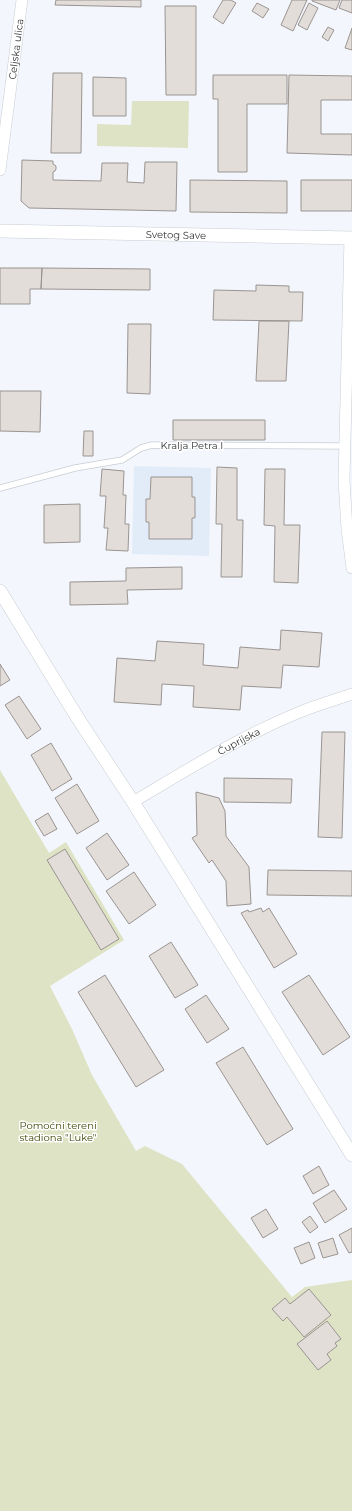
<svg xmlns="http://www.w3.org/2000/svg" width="352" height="1511" viewBox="0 0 352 1511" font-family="Montserrat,sans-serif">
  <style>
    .built { fill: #e2ecf8 }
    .green { fill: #dee3c5 }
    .building { fill: #e3ddd9; stroke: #9a9491 }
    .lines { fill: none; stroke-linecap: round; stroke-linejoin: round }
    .service-casing { stroke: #c9cdd3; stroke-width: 7 }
    .minor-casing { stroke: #c9cdd3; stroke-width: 12 }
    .tertiary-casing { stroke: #c9cdd3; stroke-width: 14 }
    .service { stroke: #fff; stroke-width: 5.5 }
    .minor { stroke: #fff; stroke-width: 11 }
    .tertiary { stroke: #fff; stroke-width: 13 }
    .labels { text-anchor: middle; stroke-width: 3; stroke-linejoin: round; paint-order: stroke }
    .street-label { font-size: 10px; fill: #313335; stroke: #fff }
    .park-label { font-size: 10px; fill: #414607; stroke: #fff }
  </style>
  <rect width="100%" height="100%" fill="#f3f7fd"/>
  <path class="built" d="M134 466 211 468 209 556 132 554Z"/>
  <path class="green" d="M132 101H189L188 148 97 146V124L131 125Z
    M0 770 49 853 66 842 124 940 50 986 72 1029 92 1075 136 1151 145 1146 182 1164 292 1297 305 1287 352 1280V1511H0Z"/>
  <path class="building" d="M56 0H141V7L55 5Z
    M223 0H231L236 3 223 24 213 17Z
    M292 0H307L293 31 281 25Z
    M312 0H340L336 10 312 1Z
    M342 0H352V13L339 8Z
    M257 3 269 9 263 18 252 11Z
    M309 3 318 8 307 30 298 25Z
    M165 6H196V95H166Z
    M328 27 334 30 328 41 322 37Z
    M352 28V50L345 48Z
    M53 73H82L81 153H51Z
    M213 75H287V104H247V172H218V99H213Z
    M289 75 352 76V100H321V134H352V155L287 153Z
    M93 77 126 78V116H93Z
    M22 160 53 161V164L56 166V169L55 171 53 172V180L101 181 102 163H128L127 182 144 183 145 162H177L176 211 29 208 21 201Z
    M190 180 287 181V213L190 212Z
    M301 180H352V211H301Z
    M0 268H42L41 289H30V304H0Z
    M42 268 150 269V290L41 289Z
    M256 285 289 286V292H303L302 321 213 320 214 290 256 291Z
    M259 321H289L286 381H256Z
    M128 324H151L150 394 127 393Z
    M0 391H41L40 432 0 431Z
    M173 420H265V440H173Z
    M84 431H93V456H83Z
    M217 467 237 468V520H243L242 577H221L222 524H216Z
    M102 469 124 471 123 495H126L125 524H129L128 551 106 550 108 528H104L106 496H100Z
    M265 469H285L284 525H300L298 583 274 582 275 526 264 525Z
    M151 477H192V497H195V518H192V539H149V522H146V499H150Z
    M80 504V542L44 543V505Z
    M182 567V589L127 590 128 604 70 605V582L126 581V568Z
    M281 630 322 633 319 667 283 665 281 688 242 686 240 710 193 707 194 686 162 684 161 705 114 702 117 658 155 661 157 641 204 644 203 665 238 668 240 647 280 650Z
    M0 664 10 680 0 686Z
    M19 696 41 729 27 739 5 705Z
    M322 732H345L342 838 318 837Z
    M51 743 72 779 52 791 31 755Z
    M224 778 292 779 291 803 224 802Z
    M77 784 99 821 77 834 55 798Z
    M196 792 219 798 225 811 226 836 249 867 251 904 227 906 226 881 212 860 209 863 192 838 197 835Z
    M48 813 57 829 44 836 35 821Z
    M107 833 129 865 107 880 86 848Z
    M65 849 119 939 101 950 47 860Z
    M268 870 352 871V896L267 895Z
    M134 872 156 905 129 924 106 891Z
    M261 908 263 912 269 908 297 954 274 968 241 913 248 910 249 912Z
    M171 942 198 985 175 998 149 956Z
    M105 975 164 1070 136 1087 78 992Z
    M309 975 350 1037 323 1055 282 992Z
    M206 995 229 1029 207 1043 185 1009Z
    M243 1047 293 1129 267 1145 216 1063Z
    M319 1166 329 1185 313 1194 303 1176Z
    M334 1190 347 1209 325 1223 313 1203Z
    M266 1209 278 1229 263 1238 251 1218Z
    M310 1216 318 1227 310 1233 302 1222Z
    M352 1228V1252L349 1253 339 1235Z
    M333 1238 338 1254 323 1258 318 1243Z
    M309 1242 315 1258 301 1264 294 1248Z
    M309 1289 331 1315 304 1337 287 1317 283 1321 272 1309 285 1298 290 1304Z
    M327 1321 341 1339 335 1343 337 1346 327 1354 331 1360 318 1370 297 1344Z"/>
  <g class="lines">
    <g class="service-casing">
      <path id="service" d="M0 488 75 468 122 460 141 448 152 445 344 446"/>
    </g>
    <g class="minor-casing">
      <g id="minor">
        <path id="s1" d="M0 170 22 0"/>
        <path d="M350 238 344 480 347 529 352 568"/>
        <path id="s2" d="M133 802C187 770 241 736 300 712 317 705 335 700 352 694"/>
      </g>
    </g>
    <g class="tertiary-casing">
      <g id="tertiary">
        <path id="s3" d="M0 231 352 238"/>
        <path d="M0 591 77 717 133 802 352 1155"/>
      </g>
    </g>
    <use href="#service" class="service"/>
    <use href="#minor" class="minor"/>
    <use href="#tertiary" class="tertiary"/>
  </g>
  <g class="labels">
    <g class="street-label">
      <text dy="4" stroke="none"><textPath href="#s1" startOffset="122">Celjska ulica</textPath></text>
      <text dy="4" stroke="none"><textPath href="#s3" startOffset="176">Svetog Save</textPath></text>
      <text x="192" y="449">Kralja Petra I</text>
      <text dy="4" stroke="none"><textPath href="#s2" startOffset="122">Ćuprijska</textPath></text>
    </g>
    <g class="park-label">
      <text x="58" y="1129">Pomoćni tereni<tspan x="58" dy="12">stadiona "Luke"</tspan></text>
    </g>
  </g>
</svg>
